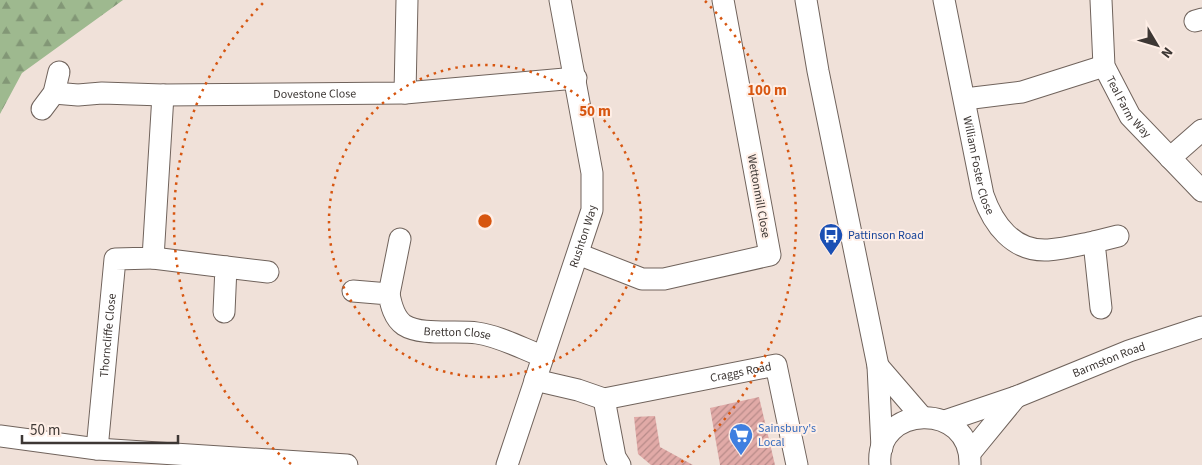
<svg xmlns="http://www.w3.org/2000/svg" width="1202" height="465" viewBox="0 0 1202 465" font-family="'Source Sans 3',sans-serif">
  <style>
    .forest { fill: url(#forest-firs) }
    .building { fill: url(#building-hatch) }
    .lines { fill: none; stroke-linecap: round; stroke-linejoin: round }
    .minor-casing { stroke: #70635c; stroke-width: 23 }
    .minor { stroke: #fff; stroke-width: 21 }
    .ring { fill: none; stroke: #d75610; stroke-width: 2.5; stroke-dasharray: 2.5 5 }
    .labels { text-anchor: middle; stroke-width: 4; stroke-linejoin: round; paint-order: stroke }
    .street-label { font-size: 12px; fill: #3d3734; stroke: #feeee6 }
    .transit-label { font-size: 12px; fill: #164399; stroke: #feeee6; text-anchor: start }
    .shop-label { font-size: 12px; fill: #366cbe; stroke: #feeee6; text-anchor: start }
    .centre { fill: #d75610; stroke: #feeee6; stroke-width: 2.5 }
    .ring-label { font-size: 15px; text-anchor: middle; font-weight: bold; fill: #d75610; stroke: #feeee6; stroke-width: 4; stroke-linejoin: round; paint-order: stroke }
  </style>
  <defs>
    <pattern id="forest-firs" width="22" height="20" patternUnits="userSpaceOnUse" patternTransform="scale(1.25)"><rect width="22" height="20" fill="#9eb98f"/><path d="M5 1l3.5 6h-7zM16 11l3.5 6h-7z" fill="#829776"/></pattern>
    <pattern id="building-hatch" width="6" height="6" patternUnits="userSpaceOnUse" patternTransform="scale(1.25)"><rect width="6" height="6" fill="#e1aaa7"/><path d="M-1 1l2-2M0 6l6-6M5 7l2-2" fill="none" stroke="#b88b89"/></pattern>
  </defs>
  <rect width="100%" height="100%" fill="#f0e1d9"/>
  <path class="forest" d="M0 0H123L22 73 0 114Z"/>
  <path class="building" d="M759 397 775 465H720L710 408Z
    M655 416 660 447 693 465H651L638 454 634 417Z"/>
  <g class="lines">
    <g class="minor-casing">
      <g id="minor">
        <path d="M806 0 818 71 878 366 882 448"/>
        <path id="s1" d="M944 0 983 195C993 224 1013 252 1048 250 1063 249 1079 245 1094 242"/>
        <path id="s2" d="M1101 0 1104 66 1130 116 1202 191"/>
        <path d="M1195 21 1202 19"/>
        <path id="s3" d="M54 93 78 95 102 93 163 95 405 93 576 78"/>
        <path d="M405 93 407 0"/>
        <path d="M965 99 1022 92 1104 66"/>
        <path d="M42 109 54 93 59 72"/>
        <path d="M1170 158 1202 130"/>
        <path d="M578 254 642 279H664L770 255 723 0"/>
        <path d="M153 258 226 267 224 312"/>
        <path d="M226 267 268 272"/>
        <path id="s4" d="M353 291 389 294C391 305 394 318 404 325 421 336 457 330 477 333 499 336 521 348 542 356"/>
        <path d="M389 294 400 239"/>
        <path d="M1101 308 1094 242 1118 236"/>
        <path d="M878 366 922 417"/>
        <path id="s5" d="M535 380 578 390 604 399 776 365 797 465"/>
        <path d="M604 399 615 457 620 465"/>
        <path id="s6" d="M945 421 1016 397 1129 351 1202 327"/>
        <path d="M0 436 97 449 347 465"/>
        <path id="s7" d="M97 449 115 259 153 258 163 95"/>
        <path d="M970 453 1016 397"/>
        <path id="s8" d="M507 465 592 210V173L560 0"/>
        <path d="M880 465C874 404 972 400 970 465"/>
      </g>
    </g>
    <use href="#minor" class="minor"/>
  </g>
  <g class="ring">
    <circle cx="485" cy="221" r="156"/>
    <path d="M291 464A311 311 0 0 1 265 1M705 1A311 311 0 0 1 679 464"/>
  </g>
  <defs>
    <g id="bus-pin" transform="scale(1.25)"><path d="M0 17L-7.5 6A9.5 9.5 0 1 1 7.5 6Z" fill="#1a4fb4" stroke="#feeee6"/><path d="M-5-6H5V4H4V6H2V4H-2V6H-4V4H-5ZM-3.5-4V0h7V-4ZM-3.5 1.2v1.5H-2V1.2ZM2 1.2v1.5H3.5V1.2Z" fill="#fff"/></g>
    <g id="supermarket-pin" transform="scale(1.25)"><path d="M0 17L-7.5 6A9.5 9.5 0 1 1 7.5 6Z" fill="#3f7fe0" stroke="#feeee6"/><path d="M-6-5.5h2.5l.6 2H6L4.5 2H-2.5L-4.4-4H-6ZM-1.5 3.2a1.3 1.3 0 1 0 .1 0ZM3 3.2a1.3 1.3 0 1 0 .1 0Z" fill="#fff"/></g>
  </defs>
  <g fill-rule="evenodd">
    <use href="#bus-pin" x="831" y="235"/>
    <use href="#supermarket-pin" x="741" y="435"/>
  </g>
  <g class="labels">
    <g class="street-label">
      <text dy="4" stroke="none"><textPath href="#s3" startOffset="261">Dovestone Close</textPath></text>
      <text dy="4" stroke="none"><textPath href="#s2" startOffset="114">Teal Farm Way</textPath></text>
      <text dy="4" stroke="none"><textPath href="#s1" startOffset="169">William Foster Close</textPath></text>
      <text transform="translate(759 196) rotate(80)" y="4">Wettonmill Close</text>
      <text dy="4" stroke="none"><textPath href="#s8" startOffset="241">Rushton Way</textPath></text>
      <text dy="4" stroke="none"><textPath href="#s4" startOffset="126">Bretton Close</textPath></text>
      <text dy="4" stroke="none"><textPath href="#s7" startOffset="114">Thorncliffe Close</textPath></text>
      <text dy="4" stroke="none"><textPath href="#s6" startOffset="175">Barmston Road</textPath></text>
      <text dy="4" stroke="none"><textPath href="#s5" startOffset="211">Craggs Road</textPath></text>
    </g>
    <g class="transit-label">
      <text x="848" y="239">Pattinson Road</text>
    </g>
    <g class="shop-label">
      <text x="758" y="432">Sainsbury's<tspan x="758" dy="14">Local</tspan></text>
    </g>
  </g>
  <circle cx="485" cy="221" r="8" class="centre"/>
  <g class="ring-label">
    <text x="767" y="95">100 m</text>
    <text x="595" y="116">50 m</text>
  </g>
  <g transform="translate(1157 45) rotate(128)" stroke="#feeee6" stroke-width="4" paint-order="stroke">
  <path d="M0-4L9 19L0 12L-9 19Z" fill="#3d3734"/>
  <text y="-8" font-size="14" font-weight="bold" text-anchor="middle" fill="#3d3734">N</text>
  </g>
  <path d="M22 435v8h156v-8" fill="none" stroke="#3d3734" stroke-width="2.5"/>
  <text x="30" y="435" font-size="15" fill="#3d3734" stroke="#feeee6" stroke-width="4" paint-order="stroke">50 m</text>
</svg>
